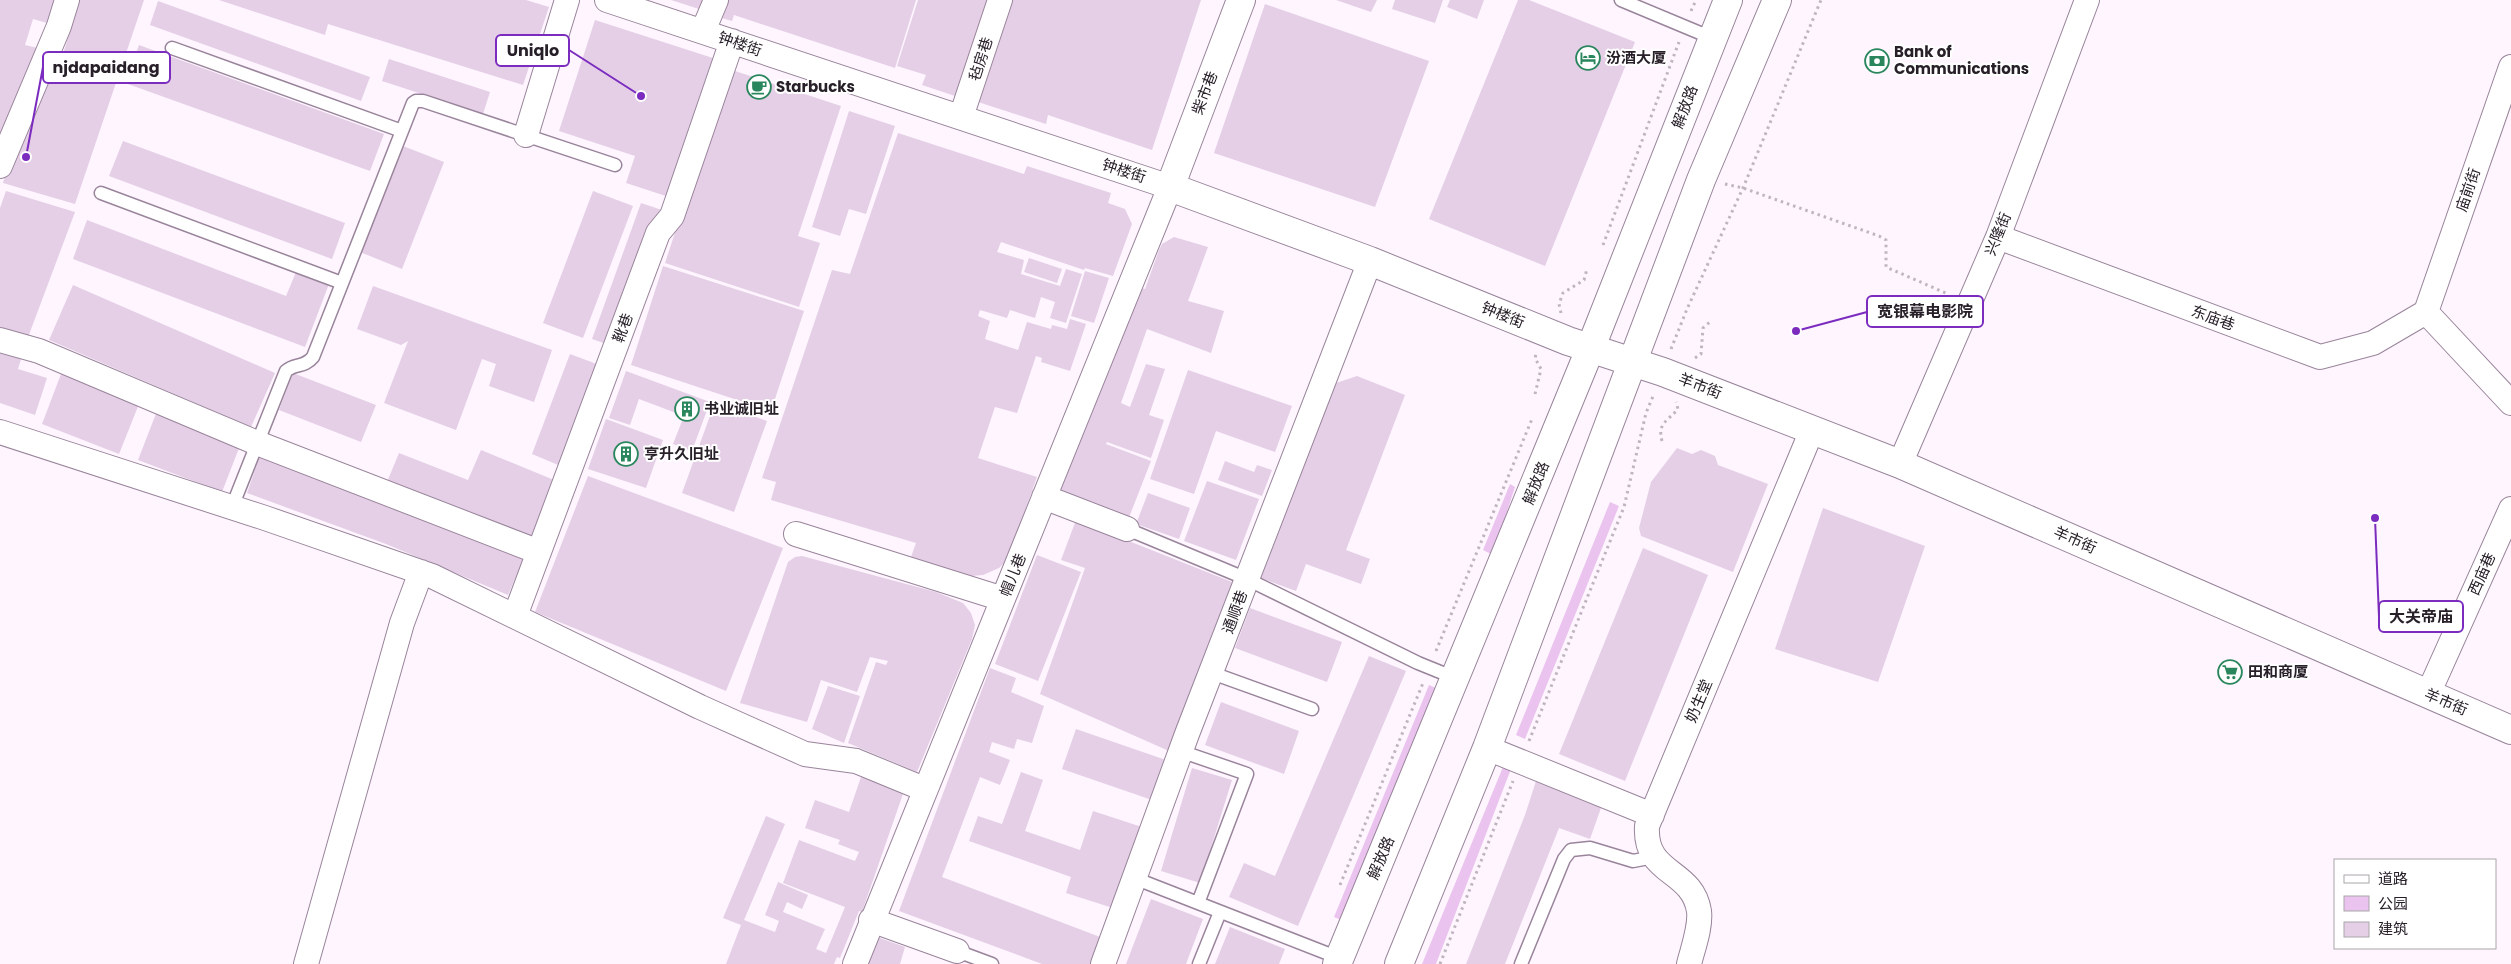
<svg xmlns="http://www.w3.org/2000/svg" width="2511" height="964" viewBox="0 0 2511 964" font-family="Poppins,'Noto Sans SC',sans-serif">
  <style>
    .green { fill: #eac4ee }
    .building { fill: #e5cfe7 }
    .lines { fill: none; stroke-linecap: round; stroke-linejoin: round }
    .lane-casing { stroke: #99849b; stroke-width: 15 }
    .street-casing { stroke: #99849b; stroke-width: 26 }
    .secondary-casing { stroke: #99849b; stroke-width: 30 }
    .primary-casing { stroke: #99849b; stroke-width: 30 }
    .path { stroke: #beb5be; stroke-width: 3; stroke-dasharray: 2.5 4; stroke-linecap: butt }
    .lane { stroke: #fff; stroke-width: 12 }
    .street { stroke: #fff; stroke-width: 24 }
    .secondary { stroke: #fff; stroke-width: 28 }
    .primary { stroke: #fff; stroke-width: 28 }
    .labels { text-anchor: middle; stroke-width: 4; stroke-linejoin: round; paint-order: stroke }
    .street-label { font-size: 15px; fill: #282029; stroke: #fff }
    .poi-label { font-size: 15px; font-weight: bold; fill: #282029; stroke: #fff; text-anchor: start }
    .leader { fill: none; stroke: #7b2cbf; stroke-width: 2 }
    .callout-dot { fill: #7b2cbf; stroke: #fff; stroke-width: 2 }
    .callout { fill: #fff; stroke: #7b2cbf; stroke-width: 2 }
    .callout-label { font-size: 16px; text-anchor: middle; font-weight: bold; fill: #282029 }
  </style>
  <rect width="100%" height="100%" fill="#fef5fe"/>
  <path class="green" d="M1510 484 1515 487 1493 555 1483 550Z
    M1610 502 1619 506 1525 739 1516 735Z
    M1429 685 1438 689 1344 921 1334 917Z
    M1503 767 1511 769 1436 964H1422Z"/>
  <path class="building" d="M0 0H61L54 25 33 19 25 45 38 48 0 136Z
    M79 0H144L75 204 3 183 12 151 52 60 61 61Z
    M219 0H526L549 7 523 85 328 24 325 35Z
    M671 0H710L699 9Z
    M721 0H916L895 68 734 15 732 21 715 16Z
    M918 0H997L964 99 922 85 926 75 897 66Z
    M1003 0H1201L1152 150 1048 115 1046 124 972 100Z
    M1336 0H1377L1371 12Z
    M1395 0H1443L1435 23 1392 9Z
    M1450 0H1484L1477 19 1447 7Z
    M1518 0H1529L1635 42 1545 266 1429 219Z
    M158 1 370 77 361 101 150 25Z
    M1265 4 1429 61 1375 207 1214 153Z
    M595 20 716 59 672 198 626 183 635 156 559 131Z
    M139 45 384 134 370 171 125 83Z
    M389 59 490 92 483 114 382 81Z
    M729 69 841 106 798 236 820 243 799 307 665 263Z
    M849 111 895 126 866 214 849 209 840 236 812 227Z
    M898 133 1024 174 1027 166 1111 193 1108 203 1125 209 1132 224 1113 276 1085 268 1084 270 1001 242 997 252 1024 260 1021 274 1060 286 1066 269 1082 274 1066 323 1050 318 1055 302 1041 297 1035 318 1010 310 1007 318 980 310 978 316 990 321 985 339 1018 350 1027 322 1051 329 1052 325 1067 329 1070 319 1086 324 1070 371 1041 362 1042 358 1036 356 1017 413 995 407 978 458 1037 477 1008 559 999 568 983 575 971 576 911 557 916 543 771 500 776 482 762 478 832 270 850 274Z
    M123 141 345 223 332 259 109 176Z
    M403 146 444 162 402 269 360 252Z
    M6 191 75 212 27 340 0 332V208Z
    M593 191 633 206 583 338 543 323Z
    M641 203 662 210 612 346 592 339Z
    M87 220 286 296 296 272 329 284 305 347 73 259Z
    M1174 237 1208 247 1188 301 1224 311 1211 353 1147 329 1121 403 1130 407 1146 364 1165 369 1149 415 1164 420 1151 458 1107 442 1106 444 1151 461 1128 520 1059 493 1138 287 1145 289 1159 250 1162 244Z
    M1029 258 1062 269 1057 283 1024 272Z
    M663 266 804 311 771 411 631 365Z
    M1085 271 1109 278 1094 323 1071 316Z
    M73 285 275 373 251 427 49 340Z
    M373 286 552 350 534 402 489 386 496 364 482 359 456 430 384 403 408 341 401 345 357 329Z
    M0 349 22 356 18 369 47 378 35 415 0 403Z
    M570 354 602 366 563 467 532 454Z
    M1188 370 1292 406 1275 452 1216 431 1194 494 1150 479Z
    M626 371 710 402 692 451 673 444 684 416 639 399 630 425 609 418Z
    M293 373 376 405 361 442 279 410Z
    M61 374 139 404 119 454 42 424Z
    M1357 376 1405 395 1346 550 1370 559 1361 584 1306 564 1296 591 1258 577 1330 385Z
    M715 402 767 421 734 512 682 493Z
    M157 411 241 443 222 492 138 460Z
    M606 419 663 440 646 488 588 469Z
    M1677 448 1692 454 1701 450 1715 456 1718 465 1768 484 1733 572 1641 536 1639 528 1651 482Z
    M481 450 554 480 530 540 387 482 399 453 468 480Z
    M260 456 524 557 508 595 386 544 247 493Z
    M1225 461 1254 472 1257 465 1272 470 1262 496 1218 480Z
    M588 476 783 548 726 691 535 612Z
    M1207 481 1259 499 1236 560 1184 541Z
    M1148 493 1190 508 1179 539 1136 524Z
    M1823 508 1925 546 1878 682 1775 649Z
    M1076 520 1232 582 1169 751 1040 694 1085 568 1061 560Z
    M1643 548 1708 575 1625 781 1559 754Z
    M1037 555 1081 572 1038 681 995 664Z
    M802 556 936 592 963 603 971 613 975 625 972 639 917 772 848 743 876 662 886 665 888 661 870 657 857 692 821 680 807 722 740 703 788 562 795 557Z
    M1250 608 1342 642 1327 682 1235 648Z
    M1369 656 1406 671 1298 926 1229 897 1244 863 1275 876Z
    M990 668 1016 678 1011 692 1044 706 1032 743 1017 739 1014 749 992 742 989 752 1010 760 1000 785 980 777 942 877 1108 940 1098 964H1042L899 911Z
    M828 686 860 696 844 743 812 729Z
    M1221 702 1299 731 1284 774 1205 745Z
    M1076 729 1166 760 1152 800 1062 769Z
    M1192 768 1232 780 1200 883 1161 871Z
    M1021 772 1043 780 1025 831 1080 850 1093 811 1145 828 1119 910 1066 893 1071 877 969 841 978 816 1002 824Z
    M861 777 904 791 862 912 859 911 840 958 837 957 834 964H726L741 925 723 918 766 816 785 824 744 920 775 932 779 921 765 915 778 882 808 895 802 909 787 902 783 912 825 929 816 949 826 953 845 907 783 883 799 840 855 861 859 852 838 844 840 840 805 828 815 800 849 812Z
    M1536 781 1601 808 1590 839 1559 828 1505 964H1466L1525 815Z
    M1151 899 1203 919 1186 964H1126Z
    M1230 927 1285 949 1279 964H1215Z
    M877 937 905 947 900 964H868Z"/>
  <g class="lines">
    <g class="lane-casing">
      <path id="lane" d="M1621 0 1712 38
        M172 48 402 131
        M101 193 342 283
        M232 507 286 371C295 363 304 368 313 357L413 103 416 101H423L615 165
        M1127 529 1247 579 1418 663 1455 678
        M1212 673 1312 709
        M1180 751 1247 774 1198 903
        M1134 878 1339 958
        M957 951 992 964
        M1199 964 1220 912
        M1521 964 1564 859 1571 850 1590 848 1633 861 1654 857"/>
    </g>
    <g class="street-casing">
      <path id="street" d="M607 0 1170 187 855 964
        M703 31 716 0
        M961 117 1000 0
        M526 135 567 0
        M0 166 59 26 67 0
        M1998 237 2320 357 2373 343 2426 312
        M2426 312 2511 67
        M2426 312 2511 403
        M0 340 39 351 257 443 539 552
        M0 432 265 518 432 576 700 707 805 754 856 761 924 789
        M1900 464 1998 237 2087 0
        M1044 497 1127 529
        M796 534 1003 599
        M515 616 658 233 672 216 732 41
        M2428 694 2511 509
        M1487 748 1652 815
        M871 920 957 951
        M306 964 402 623 421 572
        M1103 964 1187 734 1370 261
        M1689 964C1693 948 1701 927 1699 911 1692 868 1644 876 1647 826L1812 430"/>
    </g>
    <g class="secondary-casing">
      <path id="secondary" d="M1241 0 1170 187 1370 261 1568 341 1663 372 1900 464 2511 730"/>
    </g>
    <g class="primary-casing">
      <path id="primary" d="M1337 964 1591 347 1728 0
        M1399 964 1487 748 1701 180 1777 0"/>
    </g>
    <path class="path" d="M1691 11 1696 0
      M1725 184 1743 188 1879 236 1886 240V267L1948 294
      M1603 245 1679 42
      M1561 313 1559 304 1563 293 1584 280 1587 269
      M1671 349 1687 309 1743 188 1821 0
      M1695 358 1701 354 1703 328 1711 321
      M1535 394 1541 369 1535 358 1536 354
      M1662 441C1657 423 1668 421 1678 409L1676 402
      M1436 651 1532 419
      M1529 741 1624 507 1646 413 1654 394
      M1340 885 1423 683
      M1440 964 1513 781"/>
    <use href="#lane" class="lane"/>
    <use href="#street" class="street"/>
    <use href="#secondary" class="secondary"/>
    <use href="#primary" class="primary"/>
  </g>
  <defs>
    <g id="hotel-ring" transform="scale(1.25)"><circle r="9.5" fill="#fff" stroke="#2a865d" stroke-width="1.5"/><path d="M-6-4.5h1.5V1H6V5H4.5V3h-9V5H-6ZM-4 0a1.8 1.8 0 1 1 3.6 0ZM.5 0V-2.5h3Q6-2.5 6 0Z" fill="#2a865d"/></g>
    <g id="bank-ring" transform="scale(1.25)"><circle r="9.5" fill="#fff" stroke="#2a865d" stroke-width="1.5"/><path d="M-6-4H6V4H-6ZM0-2.3a2.3 2.3 0 1 0 0 4.6a2.3 2.3 0 1 0 0-4.6Z" fill="#2a865d"/></g>
    <g id="cafe-ring" transform="scale(1.25)"><circle r="9.5" fill="#fff" stroke="#2a865d" stroke-width="1.5"/><path d="M-5.5-4.5H6V0H3Q3 3.5 0 3.5H-2.5Q-5.5 3.5-5.5 0ZM3-3.2v2h1.7v-2ZM-6 4.5H4V6H-6Z" fill="#2a865d"/></g>
    <g id="building-ring" transform="scale(1.25)"><circle r="9.5" fill="#fff" stroke="#2a865d" stroke-width="1.5"/><path d="M-4-6H4V6H1V3H-1V6H-4ZM-2.5-4.3h1.7v1.8h-1.7ZM.8-4.3h1.7v1.8H.8ZM-2.5-1h1.7V.8h-1.7ZM.8-1h1.7V.8H.8Z" fill="#2a865d"/></g>
    <g id="supermarket-ring" transform="scale(1.25)"><circle r="9.5" fill="#fff" stroke="#2a865d" stroke-width="1.5"/><path d="M-6-5.5h2.5l.6 2H6L4.5 2H-2.5L-4.4-4H-6ZM-1.5 3.2a1.3 1.3 0 1 0 .1 0ZM3 3.2a1.3 1.3 0 1 0 .1 0Z" fill="#2a865d"/></g>
  </defs>
  <g fill-rule="evenodd">
    <use href="#hotel-ring" x="1588" y="58"/>
    <use href="#bank-ring" x="1877" y="61"/>
    <use href="#cafe-ring" x="759" y="87"/>
    <use href="#building-ring" x="687" y="409"/>
    <use href="#building-ring" x="626" y="454"/>
    <use href="#supermarket-ring" x="2230" y="672"/>
  </g>
  <g class="labels">
    <g class="street-label">
      <text transform="translate(740 44) rotate(19)" y="5">钟楼街</text>
      <text transform="translate(981 59) rotate(-72)" y="5">毡房巷</text>
      <text transform="translate(1205 93) rotate(-69)" y="5">柴市巷</text>
      <text transform="translate(1685 107) rotate(-69)" y="5">解放路</text>
      <text transform="translate(1124 171) rotate(18)" y="5">钟楼街</text>
      <text transform="translate(2468 190) rotate(-71)" y="5">庙前街</text>
      <text transform="translate(1998 234) rotate(-68)" y="5">兴隆街</text>
      <text transform="translate(1503 315) rotate(22)" y="5">钟楼街</text>
      <text transform="translate(2213 318) rotate(20)" y="5">东庙巷</text>
      <text transform="translate(623 328) rotate(-70)" y="5">靴巷</text>
      <text transform="translate(1700 386) rotate(21)" y="5">羊市街</text>
      <text transform="translate(1536 483) rotate(-68)" y="5">解放路</text>
      <text transform="translate(2075 540) rotate(24)" y="5">羊市街</text>
      <text transform="translate(2482 574) rotate(-66)" y="5">西庙巷</text>
      <text transform="translate(1013 575) rotate(-68)" y="5">帽儿巷</text>
      <text transform="translate(1235 612) rotate(-70)" y="5">通顺巷</text>
      <text transform="translate(1699 701) rotate(-67)" y="5">奶生堂</text>
      <text transform="translate(2446 702) rotate(23)" y="5">羊市街</text>
      <text transform="translate(1381 858) rotate(-67)" y="5">解放路</text>
    </g>
    <g class="poi-label">
      <text x="1894" y="57">Bank of<tspan x="1894" dy="17">Communications</tspan></text>
      <text x="1606" y="63">汾酒大厦</text>
      <text x="776" y="92">Starbucks</text>
      <text x="704" y="414">书业诚旧址</text>
      <text x="644" y="459">亨升久旧址</text>
      <text x="2248" y="677">田和商厦</text>
    </g>
  </g>
  <path class="leader" d="M641 96L569 50M26 157L43 67M1796 331L1867 312M2375 518L2379 617"/>
  <g class="callout-dot">
    <circle cx="641" cy="96" r="5"/>
    <circle cx="26" cy="157" r="5"/>
    <circle cx="1796" cy="331" r="5"/>
    <circle cx="2375" cy="518" r="5"/>
  </g>
  <g class="callout">
    <rect x="496" y="35" width="73" height="31" rx="5"/>
    <rect x="43" y="52" width="127" height="31" rx="5"/>
    <rect x="1867" y="296" width="116" height="31" rx="5"/>
    <rect x="2379" y="601" width="84" height="31" rx="5"/>
  </g>
  <g class="callout-label">
    <text x="533" y="56">Uniqlo</text>
    <text x="106" y="73">njdapaidang</text>
    <text x="1925" y="317">宽银幕电影院</text>
    <text x="2421" y="622">大关帝庙</text>
  </g>
  <rect x="2334" y="859" width="162" height="90" fill="#ffffff" stroke="#a9a6a9"/>
  <rect x="2344" y="875" width="25" height="8" fill="#ffffff" stroke="#a9a6a9"/>
  <text x="2378" y="884" font-size="15" fill="#282029">道路</text>
  <rect x="2344" y="896" width="25" height="15" fill="#eac4ee" stroke="#a9a6a9"/>
  <text x="2378" y="909" font-size="15" fill="#282029">公园</text>
  <rect x="2344" y="922" width="25" height="15" fill="#e5cfe7" stroke="#a9a6a9"/>
  <text x="2378" y="934" font-size="15" fill="#282029">建筑</text>
</svg>
